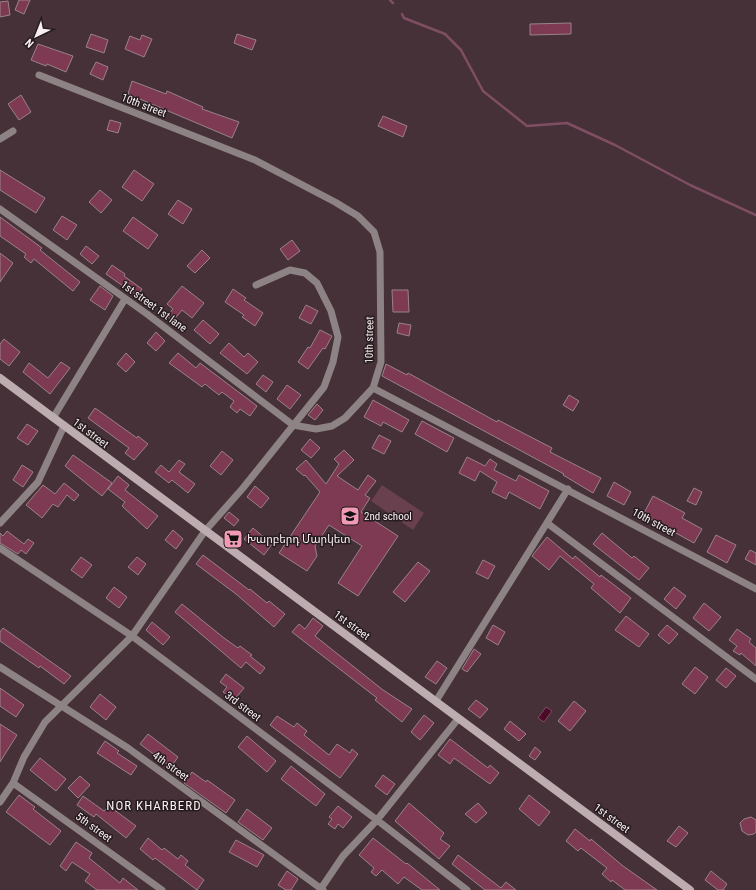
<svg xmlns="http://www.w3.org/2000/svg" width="756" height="890" viewBox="0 0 756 890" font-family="'Roboto Condensed','Noto Sans Armenian',sans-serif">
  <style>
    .green { fill: #69404d }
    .water { fill: #4b0a27; stroke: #804e63 }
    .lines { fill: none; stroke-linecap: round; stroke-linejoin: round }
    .stream { stroke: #804e63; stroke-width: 2.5 }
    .building { fill: #7f3a53; stroke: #998289 }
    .street { stroke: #8d8385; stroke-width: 7 }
    .secondary { stroke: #bdadb1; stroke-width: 8 }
    .labels { text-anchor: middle; stroke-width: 3; stroke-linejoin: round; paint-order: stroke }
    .street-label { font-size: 11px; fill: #faedf0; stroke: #251c1f }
    .poi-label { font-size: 11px; fill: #faedf0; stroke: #251c1f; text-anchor: start }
    .quarter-label { font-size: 13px; letter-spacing: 1px; fill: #faedf0; stroke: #251c1f }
  </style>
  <rect width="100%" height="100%" fill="#453137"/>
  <path class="green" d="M382 485 424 513 413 530 371 501Z"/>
  <path class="water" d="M546 707 552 711 544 722 538 718Z"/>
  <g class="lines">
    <path class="stream" d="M390 0 393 3
      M402 14 404 18 445 34 461 50 483 91 527 126 567 123 615 145 690 185 756 215"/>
  </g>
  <path class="building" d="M19 0H30L24 14 15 10Z
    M8 1 10 15 0 17V2Z
    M571 23V34L530 35V24Z
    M91 34 108 40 104 53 86 47Z
    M237 34 256 40 252 50 234 43Z
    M142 35 152 39 144 57 125 49 130 36 140 40Z
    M38 44 73 56 66 72 47 64 46 66 31 60Z
    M96 62 108 67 103 80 90 74Z
    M132 81 166 94 167 91 203 107 202 109 239 122 232 138 128 94Z
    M21 95 31 112 19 120 8 104Z
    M383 116 407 126 403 137 378 126Z
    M110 120 121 123 118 133 107 130Z
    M0 170 45 198 36 213 0 190Z
    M134 170 154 184 142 201 122 187Z
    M100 190 112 200 101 213 89 202Z
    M178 200 192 209 183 224 168 214Z
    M62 216 77 225 67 240 53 230Z
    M0 217 42 248 40 250 80 282 73 291 34 259 31 263 24 257 26 254 0 236Z
    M133 217 158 235 148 249 123 231Z
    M292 240 300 251 288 260 280 249Z
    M86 246 99 256 92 264 80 254Z
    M202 250 210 258 195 273 187 266Z
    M0 253 13 263 0 282Z
    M112 265 125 274 124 276 142 289 137 296 106 274Z
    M100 286 113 296 105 310 90 300Z
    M182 286 204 303 192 318 182 310 173 321 167 316 173 309 167 304Z
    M233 289 246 298 244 300 263 313 255 326 242 317 244 315 225 302Z
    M392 290H408L409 312H393Z
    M306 305 318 311 311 324 299 318Z
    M203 320 219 334 210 344 194 330Z
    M399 323 411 325 409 336 397 333Z
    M320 330 332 336 325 349 323 348 308 369 298 362 308 347 310 348Z
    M156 332 165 341 156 351 147 343Z
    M4 339 20 352 9 366 0 359V344Z
    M229 343 244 357 248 353 258 362 247 374 220 353Z
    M126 353 135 362 126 372 117 364Z
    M178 353 196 368 200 363 257 406 250 416 240 409 237 413 230 407 234 401 222 392 219 395 205 384 202 387 169 363Z
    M61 362 70 368 50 394 23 372 29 363 48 378Z
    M386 364 407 375 408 373 497 422 498 420 552 448 550 452 601 478 593 493 563 475 564 474 382 376Z
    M263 375 273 382 266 392 256 384Z
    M287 385 301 395 290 409 277 399Z
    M569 395 579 401 573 411 563 405Z
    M373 400 409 420 402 432 383 422 381 426 364 417Z
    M317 404 323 410 315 420 308 415Z
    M95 408 137 438 138 436 148 444 134 460 125 453 129 448 88 418Z
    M422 421 454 438 447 452 415 434Z
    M27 424 38 431 28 445 17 438Z
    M379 435 391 441 384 454 372 448Z
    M310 439 320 448 311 458 301 450Z
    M344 450 354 460 337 476 358 490 368 475 376 481 365 495 370 498 361 512 398 536 358 596 338 583 362 546 329 525 315 546 317 556 307 571 279 553 320 492 305 475 304 476 296 469 306 460 326 484 339 464 334 459Z
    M222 451 233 460 221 475 210 466Z
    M73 455 112 483 102 496 65 466Z
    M467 457 485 466 490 459 497 464 494 470 516 481 519 475 549 491 540 509 509 492 506 499 492 492 497 482 480 471 475 481 459 473Z
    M179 460 185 464 179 472 195 484 188 493 172 480 169 483 155 472 161 465 169 472Z
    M22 465 33 472 23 487 13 480Z
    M118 476 129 485 125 490 158 516 147 529 122 506 125 502 108 489Z
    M614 482 631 492 624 505 607 496Z
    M64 483 79 495 74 501 67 495 58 507 53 504 42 518 26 505 43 485 55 494Z
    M255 486 269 498 261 508 247 497Z
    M694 488 702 492 696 505 687 501Z
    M653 496 685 513 682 518 702 529 694 543 643 515Z
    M229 512 239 520 234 526 224 518Z
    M253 528 272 544 264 555 244 539Z
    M173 530 183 539 176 549 165 540Z
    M7 531 24 544 28 539 34 543 26 554 21 550 18 554 0 543V533L3 536Z
    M602 533 632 558 634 556 649 568 639 580 593 544Z
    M716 535 736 545 727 563 707 552Z
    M547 537 573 559 575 556 600 577 601 575 631 598 620 613 591 588 594 584 560 556 549 570 532 556Z
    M750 550 756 553V565L745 559Z
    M203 555 249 590 250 589 267 603 269 601 285 614 274 627 236 594 196 564Z
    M81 557 92 565 82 578 71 570Z
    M137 557 146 564 138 575 128 567Z
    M483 560 495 566 488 579 476 573Z
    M418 562 430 571 405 602 393 592Z
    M114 587 127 597 119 608 106 598Z
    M674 587 686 596 676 609 664 599Z
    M704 603 721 617 709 631 693 618Z
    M182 604 224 638 238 648 240 646 252 655 250 656 265 668 260 674 246 662 241 668 175 612Z
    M626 616 649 634 639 647 615 630Z
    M313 618 323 626 315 636 383 690 412 709 402 722 375 700 377 698 292 632 299 624 305 629Z
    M152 622 170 637 163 645 146 630Z
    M493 625 505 632 498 645 486 638Z
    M667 625 678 634 669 644 658 635Z
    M3 628 71 676 64 684 40 666 39 668 0 641V632Z
    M737 629 751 639 749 642 756 648V666L741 653 740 655 733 651 737 646 729 640Z
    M474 649 481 654 467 672 462 669Z
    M437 661 447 668 436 684 425 677Z
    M695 667 708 677 695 694 682 684Z
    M726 668 736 676 726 688 716 680Z
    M226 674 244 688 234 700 223 692 227 687 220 682Z
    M0 688 24 705 16 717 0 706Z
    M100 694 116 707 106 720 90 707Z
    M476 700 488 709 480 718 468 709Z
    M574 701 586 711 570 731 558 721Z
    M424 715 434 723 420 740 411 732Z
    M277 716 294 727 297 723 307 731 304 735 329 755 337 744 350 753 352 749 358 754 340 778 270 725Z
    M510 721 526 734 519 741 504 729Z
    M0 724 17 735 0 762Z
    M148 734 178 757 171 767 140 744Z
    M247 736 276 761 267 772 238 747Z
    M450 739 488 768 490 765 499 773 490 784 454 758 450 764 438 755Z
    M105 741 119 751 117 753 137 766 131 775 97 753Z
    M535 747 541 752 535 760 529 756Z
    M40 758 66 779 56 791 30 770Z
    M291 766 325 794 316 806 281 779Z
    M192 772 206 782 207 780 235 800 226 813 184 783Z
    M383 775 395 784 387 795 375 786Z
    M80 776 90 785 78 798 68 788Z
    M19 795 35 807 33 809 61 831 50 845 6 812Z
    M529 795 550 812 539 826 519 809Z
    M83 796 104 811 109 806 136 826 126 838 96 814 94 817 77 805Z
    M409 803 444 833 440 839 450 846 439 859 395 821Z
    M478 803 487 813 476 823 465 814Z
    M338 806 352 817 343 828 338 824 335 829 328 824 332 819 329 817Z
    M247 809 272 828 263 840 238 822Z
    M751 817 756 820V832L754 834 748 835 742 831 740 823 744 819Z
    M679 826 688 833 676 847 667 841Z
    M575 829 590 841 591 839 623 866 657 890H625L612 880 611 882 602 874 607 868 581 848 578 851 566 841Z
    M148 838 162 850 164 848 178 859 181 855 188 861 185 865 204 880 197 890 155 858 153 860 140 849Z
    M373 838 406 864 407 863 440 890H422L404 877 398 884 382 870 376 876 371 872 374 868 359 855Z
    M236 840 264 855 257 867 229 852Z
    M76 842 92 853 89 858 120 883 123 878 138 890H97L85 881 90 874 72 862 66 871 60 866Z
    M458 855 501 888 506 882 516 890H485L452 864Z
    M287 871 298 879 291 890H286L278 885Z
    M711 871 727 884 723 890H718L705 880Z"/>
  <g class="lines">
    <path class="street" d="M0 139 13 131
      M0 209 147 314 293 425 316 429 332 426 345 418 373 388 381 362 380 252 374 232 358 216 335 202 255 160 39 75
      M373 388 756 589
      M53 418 125 299
      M0 523 38 482 64 426
      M547 523 756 679
      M0 548 132 636 377 820 467 890
      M0 667 128 748 323 890
      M436 701 568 489
      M13 783 162 890
      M0 802 13 783 24 757 45 722 132 636 205 531 243 488 324 387 333 362 338 337 331 311 317 283 305 273 290 270 256 285
      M320 890 343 856 377 820 458 719"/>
    <path class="secondary" d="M0 378 690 890"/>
  </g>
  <defs>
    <g id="school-square" transform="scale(1)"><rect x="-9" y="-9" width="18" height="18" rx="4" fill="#f09ab5" stroke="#251c1f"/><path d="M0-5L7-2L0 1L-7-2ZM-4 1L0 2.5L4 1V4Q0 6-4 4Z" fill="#111"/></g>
    <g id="supermarket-square" transform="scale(1)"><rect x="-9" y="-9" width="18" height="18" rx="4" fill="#f09ab5" stroke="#251c1f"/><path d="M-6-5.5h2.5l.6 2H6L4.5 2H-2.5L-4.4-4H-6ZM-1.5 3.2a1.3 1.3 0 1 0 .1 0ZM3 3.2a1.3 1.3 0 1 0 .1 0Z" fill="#111"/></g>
  </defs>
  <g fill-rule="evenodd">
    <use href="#school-square" x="350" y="516"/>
    <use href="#supermarket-square" x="233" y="539"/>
  </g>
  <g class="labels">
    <g class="street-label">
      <text transform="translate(144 105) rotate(21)" y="4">10th street</text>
      <text transform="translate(154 306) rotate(36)" y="4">1st street 1st lane</text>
      <text transform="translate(369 340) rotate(-89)" y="4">10th street</text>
      <text transform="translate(91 433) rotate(37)" y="4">1st street</text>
      <text transform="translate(654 522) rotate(28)" y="4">10th street</text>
      <text transform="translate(352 625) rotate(36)" y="4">1st street</text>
      <text transform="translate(243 706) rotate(37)" y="4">3rd street</text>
      <text transform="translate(171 766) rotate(36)" y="4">4th street</text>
      <text transform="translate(612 818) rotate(36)" y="4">1st street</text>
      <text transform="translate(94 827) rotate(36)" y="4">5th street</text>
    </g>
    <g class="poi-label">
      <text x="364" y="520">2nd school</text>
      <text x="247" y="543">Խարբերդ Մարկետ</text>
    </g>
    <g class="quarter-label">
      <text x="154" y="810">NOR KHARBERD</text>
    </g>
  </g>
  <g transform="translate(36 36) rotate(223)" stroke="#251c1f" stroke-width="3" paint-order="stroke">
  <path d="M0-3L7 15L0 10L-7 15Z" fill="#faedf0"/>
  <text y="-6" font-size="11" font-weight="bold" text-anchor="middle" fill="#faedf0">N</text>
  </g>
</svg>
